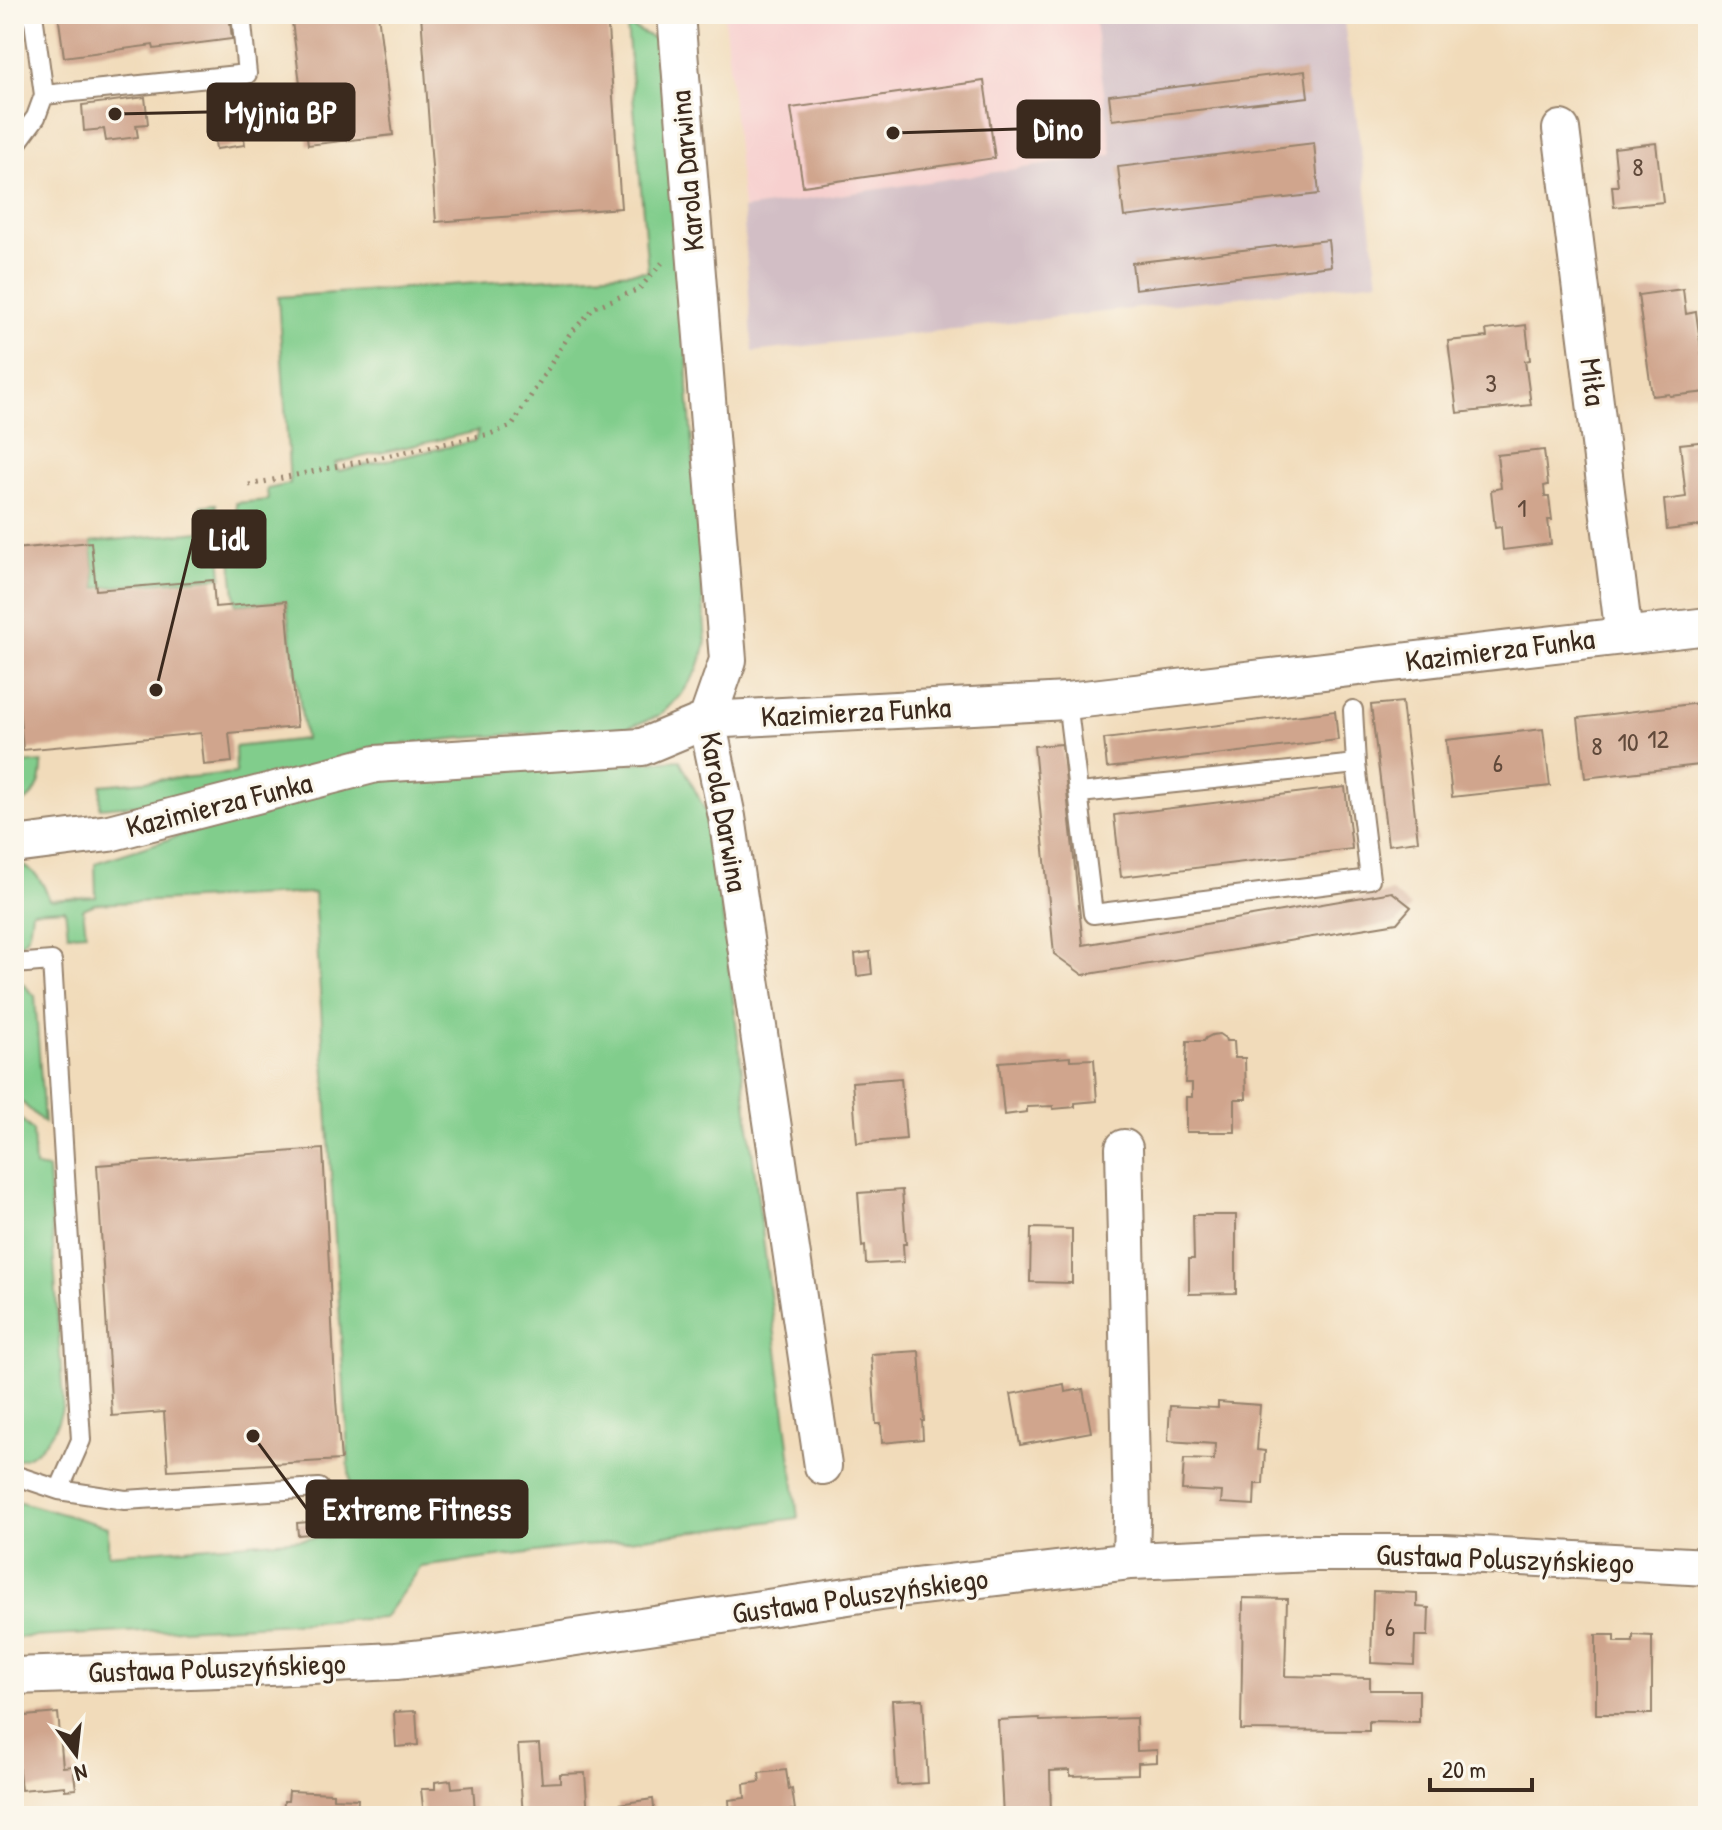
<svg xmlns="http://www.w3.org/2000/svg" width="1722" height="1830" viewBox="0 0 1722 1830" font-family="'Patrick Hand',sans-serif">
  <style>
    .built { fill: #f7d0cf }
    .industrial { fill: #d2bec5 }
    .green { fill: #81cd8c; stroke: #5e7c55; stroke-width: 2; fill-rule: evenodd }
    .building { fill: #d0a58d }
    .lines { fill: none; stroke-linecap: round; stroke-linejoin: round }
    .lane-casing { stroke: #96826c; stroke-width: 22 }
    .street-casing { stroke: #96826c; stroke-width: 40 }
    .path { stroke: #96826c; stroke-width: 5; stroke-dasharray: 2 6; stroke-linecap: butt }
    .lane { stroke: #fff; stroke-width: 18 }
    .street { stroke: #fff; stroke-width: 36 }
    .labels { text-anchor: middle; stroke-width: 6; stroke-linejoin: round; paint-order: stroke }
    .number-label { font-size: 26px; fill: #60493a }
    .street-label { font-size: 30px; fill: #3b2a1e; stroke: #fbf7ec }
    .leader { fill: none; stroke: #3b2a1e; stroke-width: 3 }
    .callout-dot { fill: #3b2a1e; stroke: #fbf7ec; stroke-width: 3 }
    .callout { fill: #3b2a1e; stroke: #3b2a1e; stroke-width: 3 }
    .callout-label { font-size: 32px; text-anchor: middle; font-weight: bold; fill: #fff }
  </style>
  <rect width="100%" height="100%" fill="#fbf7ec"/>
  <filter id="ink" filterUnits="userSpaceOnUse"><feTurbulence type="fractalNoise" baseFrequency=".0125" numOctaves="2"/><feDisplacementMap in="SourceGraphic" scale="16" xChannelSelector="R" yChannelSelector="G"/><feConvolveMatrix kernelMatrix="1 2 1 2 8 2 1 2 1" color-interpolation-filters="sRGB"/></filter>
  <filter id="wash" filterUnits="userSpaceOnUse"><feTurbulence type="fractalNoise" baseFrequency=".006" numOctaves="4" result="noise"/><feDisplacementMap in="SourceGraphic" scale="32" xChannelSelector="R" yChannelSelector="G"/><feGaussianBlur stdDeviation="1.8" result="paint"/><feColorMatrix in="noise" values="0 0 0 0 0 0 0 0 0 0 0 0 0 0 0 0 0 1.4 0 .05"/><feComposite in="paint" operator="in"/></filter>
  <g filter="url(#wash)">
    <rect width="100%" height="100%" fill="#f1dbba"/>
    <path class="built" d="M724 14H1094L1112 155 743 209Z"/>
    <path class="industrial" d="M1094 14H1343L1378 281 753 352 743 209 1112 155Z"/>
    <path class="green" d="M627 25 659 41 687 345 688 387 706 644 697 671 681 695 659 716 629 727 462 738 375 747 205 799 100 808 101 785 236 773 235 747 305 739 286 601 236 605 231 557 241 556 236 503 268 500 267 489 290 484 278 297 648 271ZM478 431 475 441 338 471 335 463Z
      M216 504 222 577 96 588 91 542 201 532V506Z
      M14 703 21 764 42 762C43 785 35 798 14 808Z
      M680 760 711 822 798 1518 421 1567 384 1618 14 1638V1500L108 1527V1554L353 1535 314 893 95 904 83 909 86 933 68 934 65 909 32 911C30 927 31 940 14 947V862C34 868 43 880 49 900L96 897 95 863 354 780Z
      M14 981 21 982 35 996 44 1123 14 1095Z
      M14 1112 33 1131 35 1167 48 1169 63 1402C60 1426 41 1458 14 1460Z"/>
    <g id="blocks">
      <path class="building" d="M58 14H229L232 39 154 49 153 45 64 57Z
        M291 14H378L393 135 308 145Z
        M421 14H607L621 208 436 222Z
        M1305 71 1308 97 1112 120 1109 95Z
        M984 81 995 158 803 186 791 108Z
        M145 97 148 124 136 125 138 137 106 141 104 129 84 131 82 105Z
        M241 115 245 145 216 149 212 120Z
        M1314 143 1319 194 1124 217 1118 167Z
        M1656 143 1663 202 1614 207 1612 186H1618L1614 148Z
        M1328 240 1331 266 1135 289 1132 263Z
        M1683 289 1686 314 1696 312 1707 392 1670 396 1669 394 1652 396 1638 295Z
        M1526 325 1530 360 1525 361 1531 405 1457 413 1448 341 1487 337 1486 330Z
        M1708 441V525L1667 530 1664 500 1686 497 1680 444Z
        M1544 450 1548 485 1544 486 1545 497H1549L1552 520H1548L1551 544 1503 550 1501 527 1495 528 1491 490 1501 488 1497 455Z
        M91 542 96 590 213 580 215 607 286 601 297 727 229 733 232 762 204 765 201 733 23 750 14 653V549Z
        M1402 702 1418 841 1388 845 1371 705Z
        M1708 702V764L1585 778 1578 718Z
        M1335 711 1338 740 1107 768 1104 739Z
        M1543 729 1550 786 1452 797 1446 740Z
        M1062 744 1083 945 1392 892 1411 907 1397 923 1083 975 1054 954 1034 746Z
        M1345 787 1352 849 1121 877 1114 815Z
        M870 952 872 974 857 976 855 954Z
        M1219 1034 1225 1038 1226 1041H1234L1235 1058H1245L1246 1099H1235V1132H1186V1097H1192V1083H1185L1187 1041H1204L1206 1038 1212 1035Z
        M1070 1057V1060L1094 1059 1097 1101 1075 1103V1107L1053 1109V1106L1027 1107V1112L1004 1115 999 1062Z
        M901 1078 906 1139 857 1143 852 1082Z
        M323 1149 336 1401 341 1460 168 1470 164 1412 112 1416 97 1165Z
        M902 1190 906 1244H903L904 1262 866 1264 865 1246 862 1247 858 1193Z
        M1193 1215H1236V1293L1189 1294V1259H1194Z
        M1031 1228 1072 1229V1283L1030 1282Z
        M919 1351 924 1421H922L923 1439 882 1443 881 1424H876L871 1354Z
        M1064 1384 1065 1392 1083 1389 1091 1432 1020 1445 1011 1394Z
        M1218 1402 1260 1405 1257 1450 1265 1451 1263 1484H1255L1254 1505 1221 1503 1222 1492 1182 1490 1184 1459 1214 1460 1215 1444 1168 1441 1170 1406 1218 1408Z
        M309 1522 310 1534 298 1535 297 1523Z
        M1373 1591 1417 1593V1607L1429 1608 1428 1636H1415L1414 1665 1371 1663Z
        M1243 1598 1287 1599 1285 1676 1370 1678V1690H1419V1722L1369 1721V1731L1241 1730Z
        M1596 1635H1615V1642H1633V1635L1652 1636V1714H1596Z
        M923 1699 928 1783 897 1785 892 1700Z
        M416 1711 418 1745 396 1747 394 1712Z
        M58 1713 63 1767 73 1766 76 1789 65 1790V1786L21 1790 17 1752H14V1739H17L14 1717Z
        M1039 1718 1040 1721 1136 1718 1137 1751 1157 1750V1762L1138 1763V1774L1070 1776V1770L1050 1771 1051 1816H1003L998 1720Z
        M539 1744 542 1783 560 1782V1774L585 1773 588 1816H523L518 1745Z
        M786 1770 789 1790 792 1789 795 1810H791L792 1816H730L729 1800 745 1798 744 1784 760 1782 759 1773Z
        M451 1780 452 1788 473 1786 475 1811 482 1813 483 1816H424L421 1789H435V1782Z
        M289 1791 333 1793V1798L358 1799 357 1816H283L284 1801H288Z
        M653 1799 655 1816H620L618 1804Z"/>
    </g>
  </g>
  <g filter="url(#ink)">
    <use href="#blocks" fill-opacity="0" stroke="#96826c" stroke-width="2"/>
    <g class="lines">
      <g class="lane-casing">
        <path id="lane" d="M44 95 247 74 241 14
          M14 147 36 117 44 95 33 14
          M1067 701 1093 914 1370 879 1356 764 1353 710
          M1080 793 1356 764
          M14 964 52 961 81 1440 59 1490
          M14 1475 59 1490 125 1500 319 1488"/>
      </g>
      <g class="street-casing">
        <path id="street" d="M676 14 728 660 707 720 727 817 823 1466
          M1561 129 1624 636
          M14 845 109 833 376 764 642 747 707 720 1067 701 1708 626
          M1124 1148 1132 1517 1131 1561
          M14 1676 249 1668 396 1661 469 1653 881 1591 1131 1561 1315 1553H1445L1708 1567"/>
      </g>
      <path class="path" d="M249 485 490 434 512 426 569 335 595 307 639 289 662 263"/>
      <use href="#lane" class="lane"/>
      <use href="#street" class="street"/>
    </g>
  </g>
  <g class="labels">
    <g class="number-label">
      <text x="1638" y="176">8</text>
      <text x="1491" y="392">3</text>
      <text x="1522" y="517">1</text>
      <text x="1658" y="748">12</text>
      <text x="1628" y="751">10</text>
      <text x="1597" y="755">8</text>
      <text x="1498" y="772">6</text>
      <text x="1390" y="1636">6</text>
    </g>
    <g class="street-label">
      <text transform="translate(687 171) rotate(-95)" y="10">Karola Darwina</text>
      <text transform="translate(1593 382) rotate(83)" y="10">Miła</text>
      <text transform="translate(1500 650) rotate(-7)" y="10">Kazimierza Funka</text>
      <text transform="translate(856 712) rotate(-3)" y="10">Kazimierza Funka</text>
      <text transform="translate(219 805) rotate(-14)" y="10">Kazimierza Funka</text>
      <text transform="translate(724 812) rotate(80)" y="10">Karola Darwina</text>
      <text transform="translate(1505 1559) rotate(2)" y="10">Gustawa Poluszyńskiego</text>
      <text transform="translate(860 1596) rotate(-8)" y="10">Gustawa Poluszyńskiego</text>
      <text transform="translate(217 1668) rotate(-2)" y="10">Gustawa Poluszyńskiego</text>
    </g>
  </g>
  <path class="leader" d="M115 114L208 112M893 133L1018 129M156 690L193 539M253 1436L307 1509"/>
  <g class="callout-dot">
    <circle cx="115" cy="114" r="8"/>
    <circle cx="893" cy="133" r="8"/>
    <circle cx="156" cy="690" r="8"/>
    <circle cx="253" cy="1436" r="8"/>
  </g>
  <g class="callout">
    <rect x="208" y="84" width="146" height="56" rx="8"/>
    <rect x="1018" y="101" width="81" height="56" rx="8"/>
    <rect x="193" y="511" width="72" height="56" rx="8"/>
    <rect x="307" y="1481" width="220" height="56" rx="8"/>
  </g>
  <g class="callout-label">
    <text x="281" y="123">Myjnia BP</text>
    <text x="1058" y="140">Dino</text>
    <text x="229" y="550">Lidl</text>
    <text x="417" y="1520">Extreme Fitness</text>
  </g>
  <rect width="1722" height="1830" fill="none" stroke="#fbf7ec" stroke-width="48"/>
  <g transform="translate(76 1754) rotate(165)" stroke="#fbf7ec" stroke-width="6" paint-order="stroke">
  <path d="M0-6L14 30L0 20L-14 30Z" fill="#3b2a1e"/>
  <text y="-12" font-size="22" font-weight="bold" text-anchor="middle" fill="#3b2a1e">N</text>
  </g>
  <path d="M1430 1778v12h102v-12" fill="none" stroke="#3b2a1e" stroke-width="4"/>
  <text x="1442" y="1778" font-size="24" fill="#3b2a1e" stroke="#fbf7ec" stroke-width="6" paint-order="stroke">20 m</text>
</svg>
